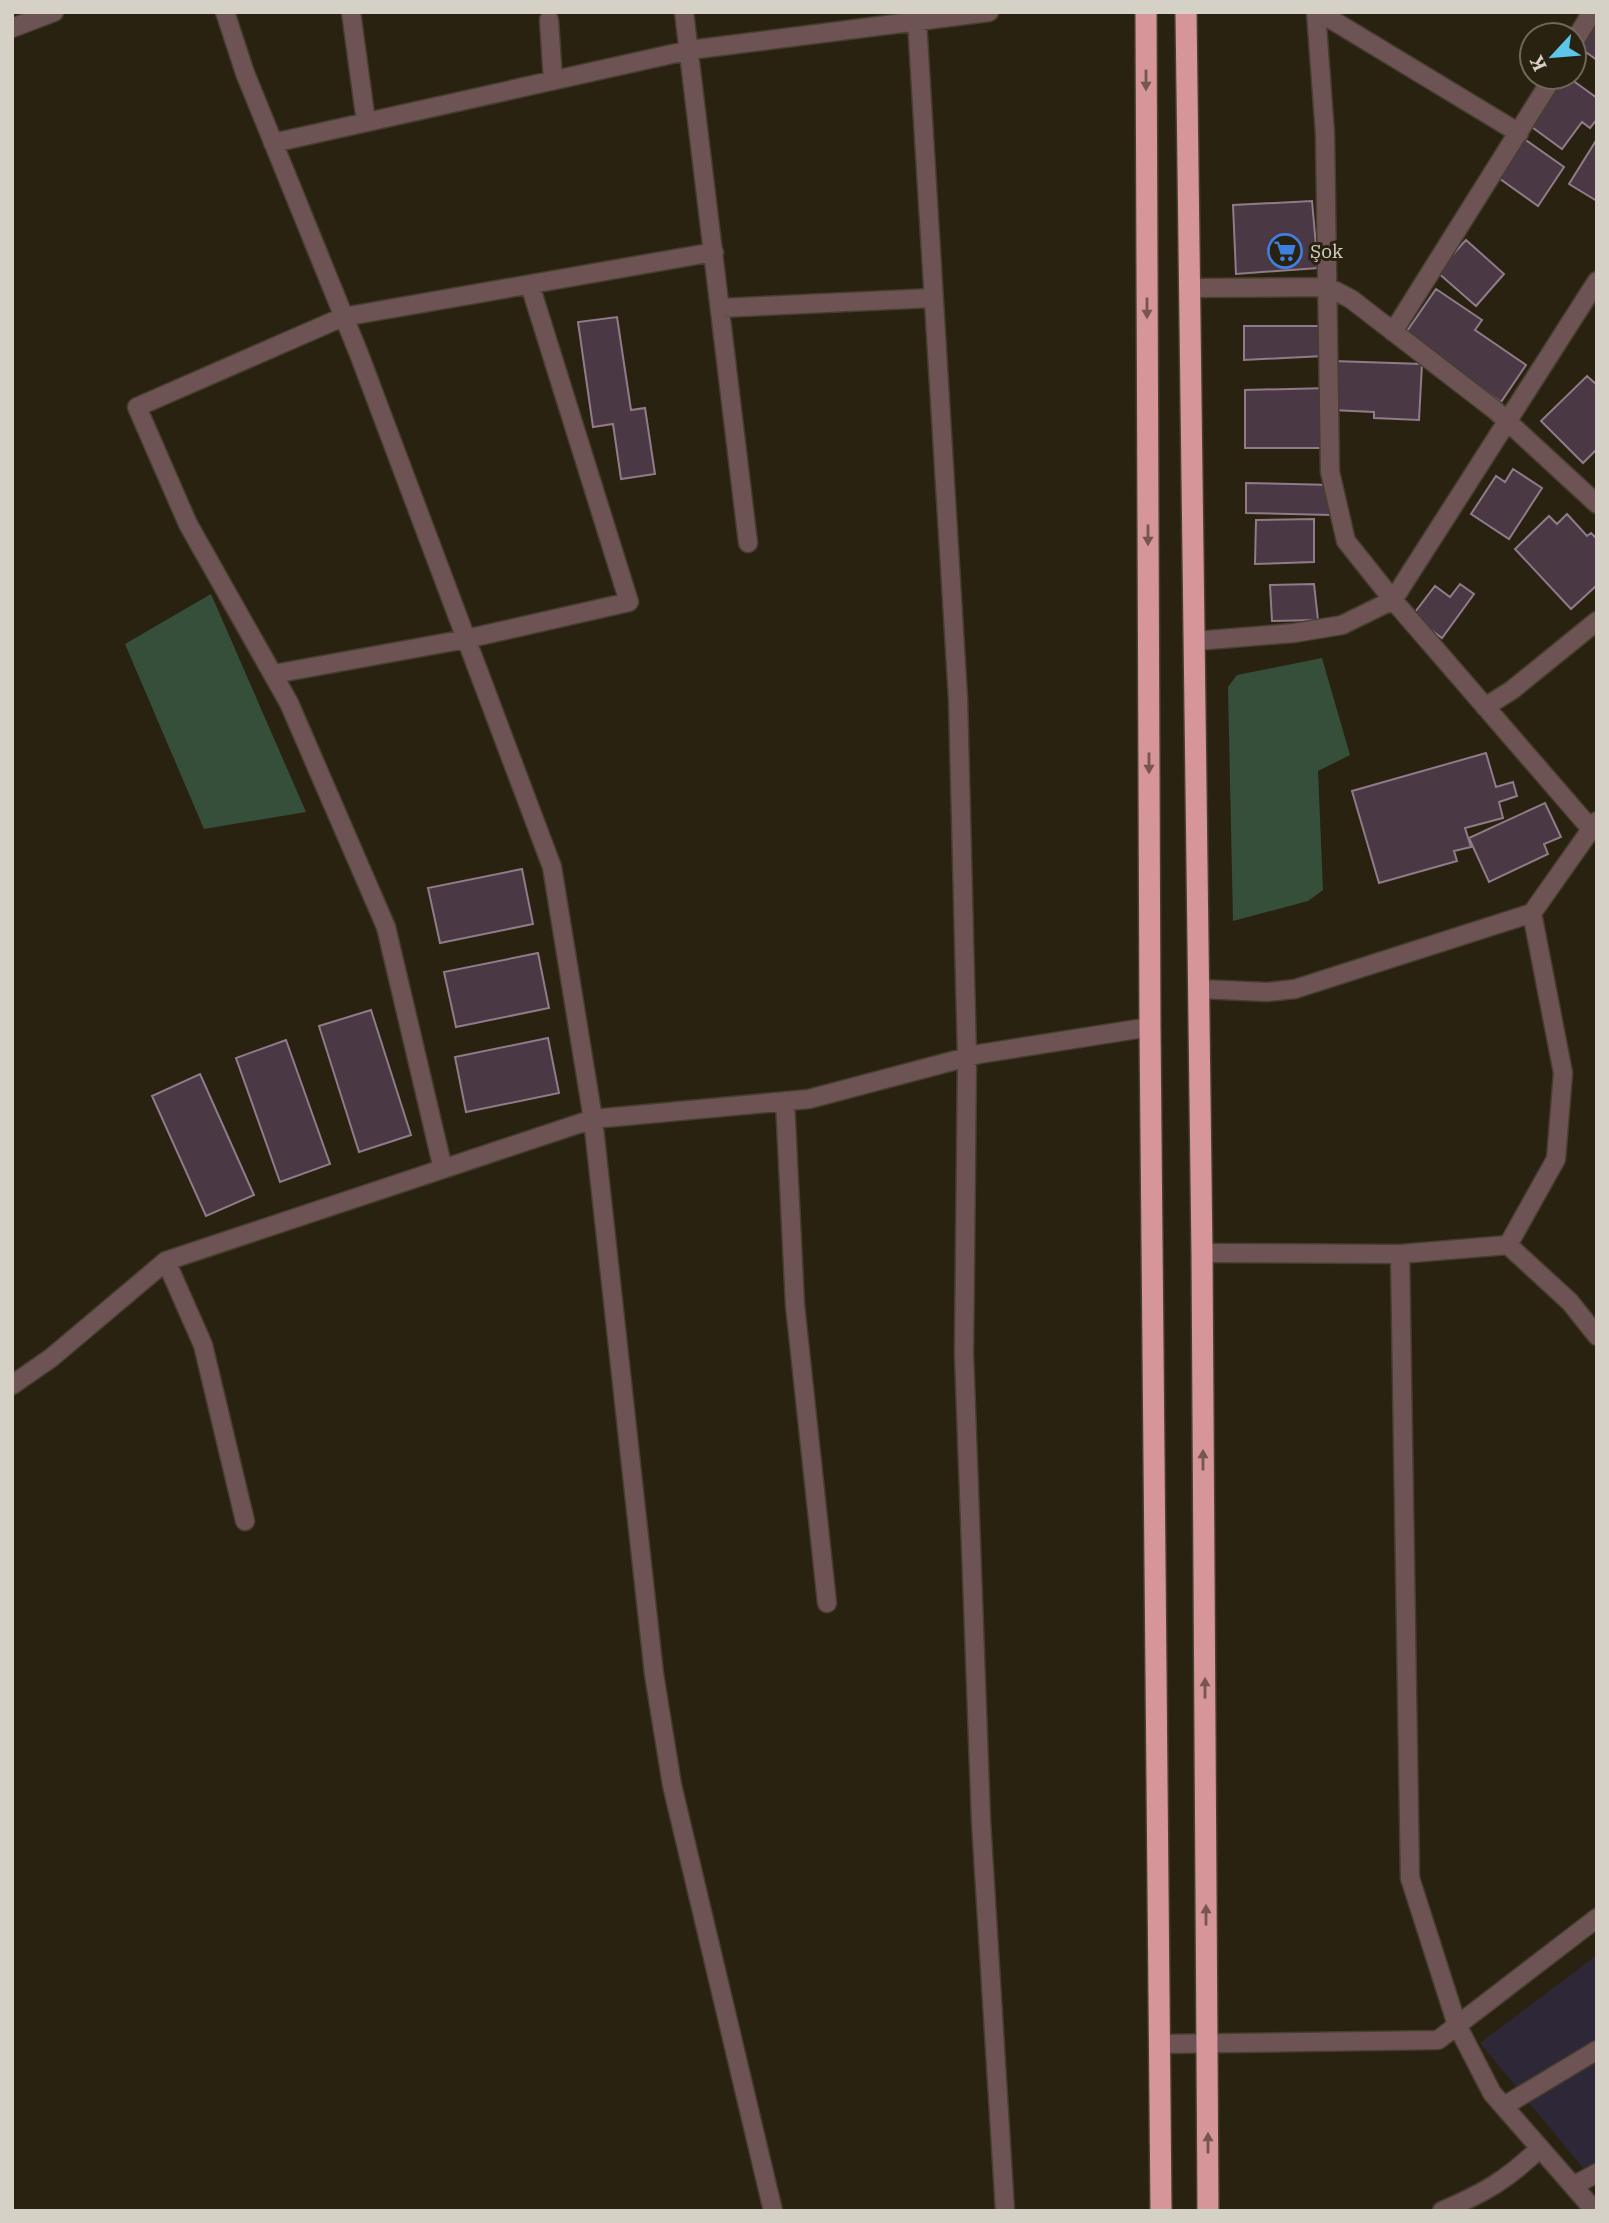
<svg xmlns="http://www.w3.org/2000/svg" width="1609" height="2223" viewBox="0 0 1609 2223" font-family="'IBM Plex Serif',serif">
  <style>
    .industrial { fill: #2d2738 }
    .green { fill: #354f3a }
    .building { fill: #4a3844; stroke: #907b88; stroke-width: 2 }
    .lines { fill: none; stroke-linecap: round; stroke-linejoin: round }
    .street-casing { stroke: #463e2e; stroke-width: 21 }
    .highway-casing { stroke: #463e2e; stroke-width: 24 }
    .street { stroke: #6e5355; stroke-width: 18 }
    .highway { stroke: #d69599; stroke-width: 21 }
    .oneway { fill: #77564e }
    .labels { text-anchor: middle; stroke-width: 6; stroke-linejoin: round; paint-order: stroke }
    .poi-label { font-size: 19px; fill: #d6d1c6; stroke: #2a2211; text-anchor: start }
  </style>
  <rect width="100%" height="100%" fill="#2a2211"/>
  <path class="industrial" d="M1597 1955V2185L1480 2043Z"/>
  <path class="green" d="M211 594 306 812 204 829 125 644Z
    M1322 658 1350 755 1318 771 1323 890 1308 901 1233 921 1228 687 1237 675Z"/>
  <path class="building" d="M1597 16V60L1576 45Z
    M1558 77H1568L1597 98V119L1590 128 1582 122 1562 149 1525 122Z
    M1523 138 1564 167 1538 206 1496 176Z
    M1597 139V201L1569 184Z
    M1312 201 1318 268 1236 274 1233 205Z
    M1466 240 1504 274 1476 306 1437 272Z
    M1436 289 1482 320 1475 330 1526 365 1501 402 1405 334Z
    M617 317 631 410 645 408 655 474 621 479 613 424 593 427 578 322Z
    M1244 326H1321L1323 356 1244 360Z
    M1333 361 1422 364 1419 420 1374 418V412L1332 410Z
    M1587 376 1597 385V449L1583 463 1541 421Z
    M1329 388V448H1245V390Z
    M1513 469 1542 488 1509 539 1471 514 1496 476 1505 482Z
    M1246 483 1333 485 1331 515 1246 513Z
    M1567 514 1587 536 1591 533 1597 539V585L1571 609 1515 549 1549 516 1557 524Z
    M1314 519V562L1255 564 1256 520Z
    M1314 584 1318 620 1272 621 1270 585Z
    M1460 584 1474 594 1442 638 1412 616 1435 586 1450 597Z
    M1486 753 1496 787 1513 782 1517 796 1499 802 1503 818 1465 828 1471 847 1454 851 1457 861 1379 883 1352 791Z
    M1545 803 1561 837 1544 844 1548 854 1489 882 1469 838Z
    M522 869 533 924 440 943 428 888Z
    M538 953 549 1008 456 1027 444 972Z
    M371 1010 411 1135 359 1152 319 1026Z
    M548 1038 559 1093 466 1112 455 1057Z
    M286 1040 330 1164 280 1182 236 1058Z
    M200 1074 254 1195 206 1216 152 1096Z"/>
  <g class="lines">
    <g class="street-casing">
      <path id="street" d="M225 12 245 73 359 354 552 867 593 1119 654 1674 672 1785 773 2211
        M351 12 366 122
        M684 12 748 543
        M1316 12 1325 134 1330 472 1346 541 1393 600 1591 829
        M1319 12 1519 133
        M549 20 553 80
        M917 21 958 698 967 1057 964 1354 981 1821 1005 2211
        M12 28 54 12
        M1574 42 1592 12
        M273 143 690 50 989 12
        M1190 288 1328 287 1351 299 1495 410 1597 504
        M721 308 933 298
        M1393 332 1553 77
        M1196 641 1294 633 1342 625 1393 600 1597 281
        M274 674 466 639 629 602 530 285
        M1485 707 1512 690 1597 621
        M1199 989 1267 992 1295 989 1532 913
        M785 1101 795 1305 827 1603
        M443 1169 386 927 289 703 188 524 137 407 343 317 714 252
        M1508 1245 1556 1159 1563 1073 1532 913 1597 821
        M1202 1253 1400 1254 1508 1245 1570 1302 1597 1336
        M1400 1254 1410 1878 1457 2025 1492 2093 1595 2211
        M166 1261 203 1345 245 1521
        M12 1385 51 1358 166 1261 593 1119 809 1099 979 1054 1150 1027
        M1159 2044 1438 2040 1597 1918
        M1504 2106 1597 2050
        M1573 2186 1597 2173
        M1442 2211C1484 2193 1507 2180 1540 2148"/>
    </g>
    <g class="highway-casing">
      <path id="highway" d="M1146 12 1150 1027 1161 2211
        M1186 12 1202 1253 1208 2211"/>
    </g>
    <use href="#street" class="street"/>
    <use href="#highway" class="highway"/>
  </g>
  <defs><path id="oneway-solid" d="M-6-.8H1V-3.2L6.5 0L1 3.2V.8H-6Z" transform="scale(1.75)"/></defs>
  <g class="oneway">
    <use href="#oneway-solid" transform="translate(1146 80) rotate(90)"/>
    <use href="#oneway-solid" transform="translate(1147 308) rotate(90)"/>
    <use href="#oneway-solid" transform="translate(1148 535) rotate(90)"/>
    <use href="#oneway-solid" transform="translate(1149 763) rotate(90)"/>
    <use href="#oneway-solid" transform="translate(1203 1460) rotate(-90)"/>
    <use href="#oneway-solid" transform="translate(1205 1688) rotate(-90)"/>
    <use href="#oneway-solid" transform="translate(1206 1915) rotate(-90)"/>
    <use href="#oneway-solid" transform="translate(1208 2143) rotate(-90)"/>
  </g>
  <defs>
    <g id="supermarket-ring" transform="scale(1.75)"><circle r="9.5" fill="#2a2211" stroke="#3f7fe0" stroke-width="1.5"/><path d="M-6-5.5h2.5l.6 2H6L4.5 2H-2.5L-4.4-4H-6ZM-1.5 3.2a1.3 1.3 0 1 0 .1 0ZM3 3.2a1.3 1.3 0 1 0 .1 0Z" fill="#3f7fe0"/></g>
  </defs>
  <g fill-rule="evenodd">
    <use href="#supermarket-ring" x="1285" y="251"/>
  </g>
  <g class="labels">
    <g class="poi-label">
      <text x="1310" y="258">Şok</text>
    </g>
  </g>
  <rect width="1609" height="2223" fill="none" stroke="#d6d1c6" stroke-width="28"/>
  <g transform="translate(1553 56) rotate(244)"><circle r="33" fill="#2a2211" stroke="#6f6859" stroke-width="2"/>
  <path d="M0-5L12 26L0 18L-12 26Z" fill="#5cc7e8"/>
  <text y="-10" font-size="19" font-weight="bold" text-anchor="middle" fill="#d6d1c6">K</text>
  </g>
</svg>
